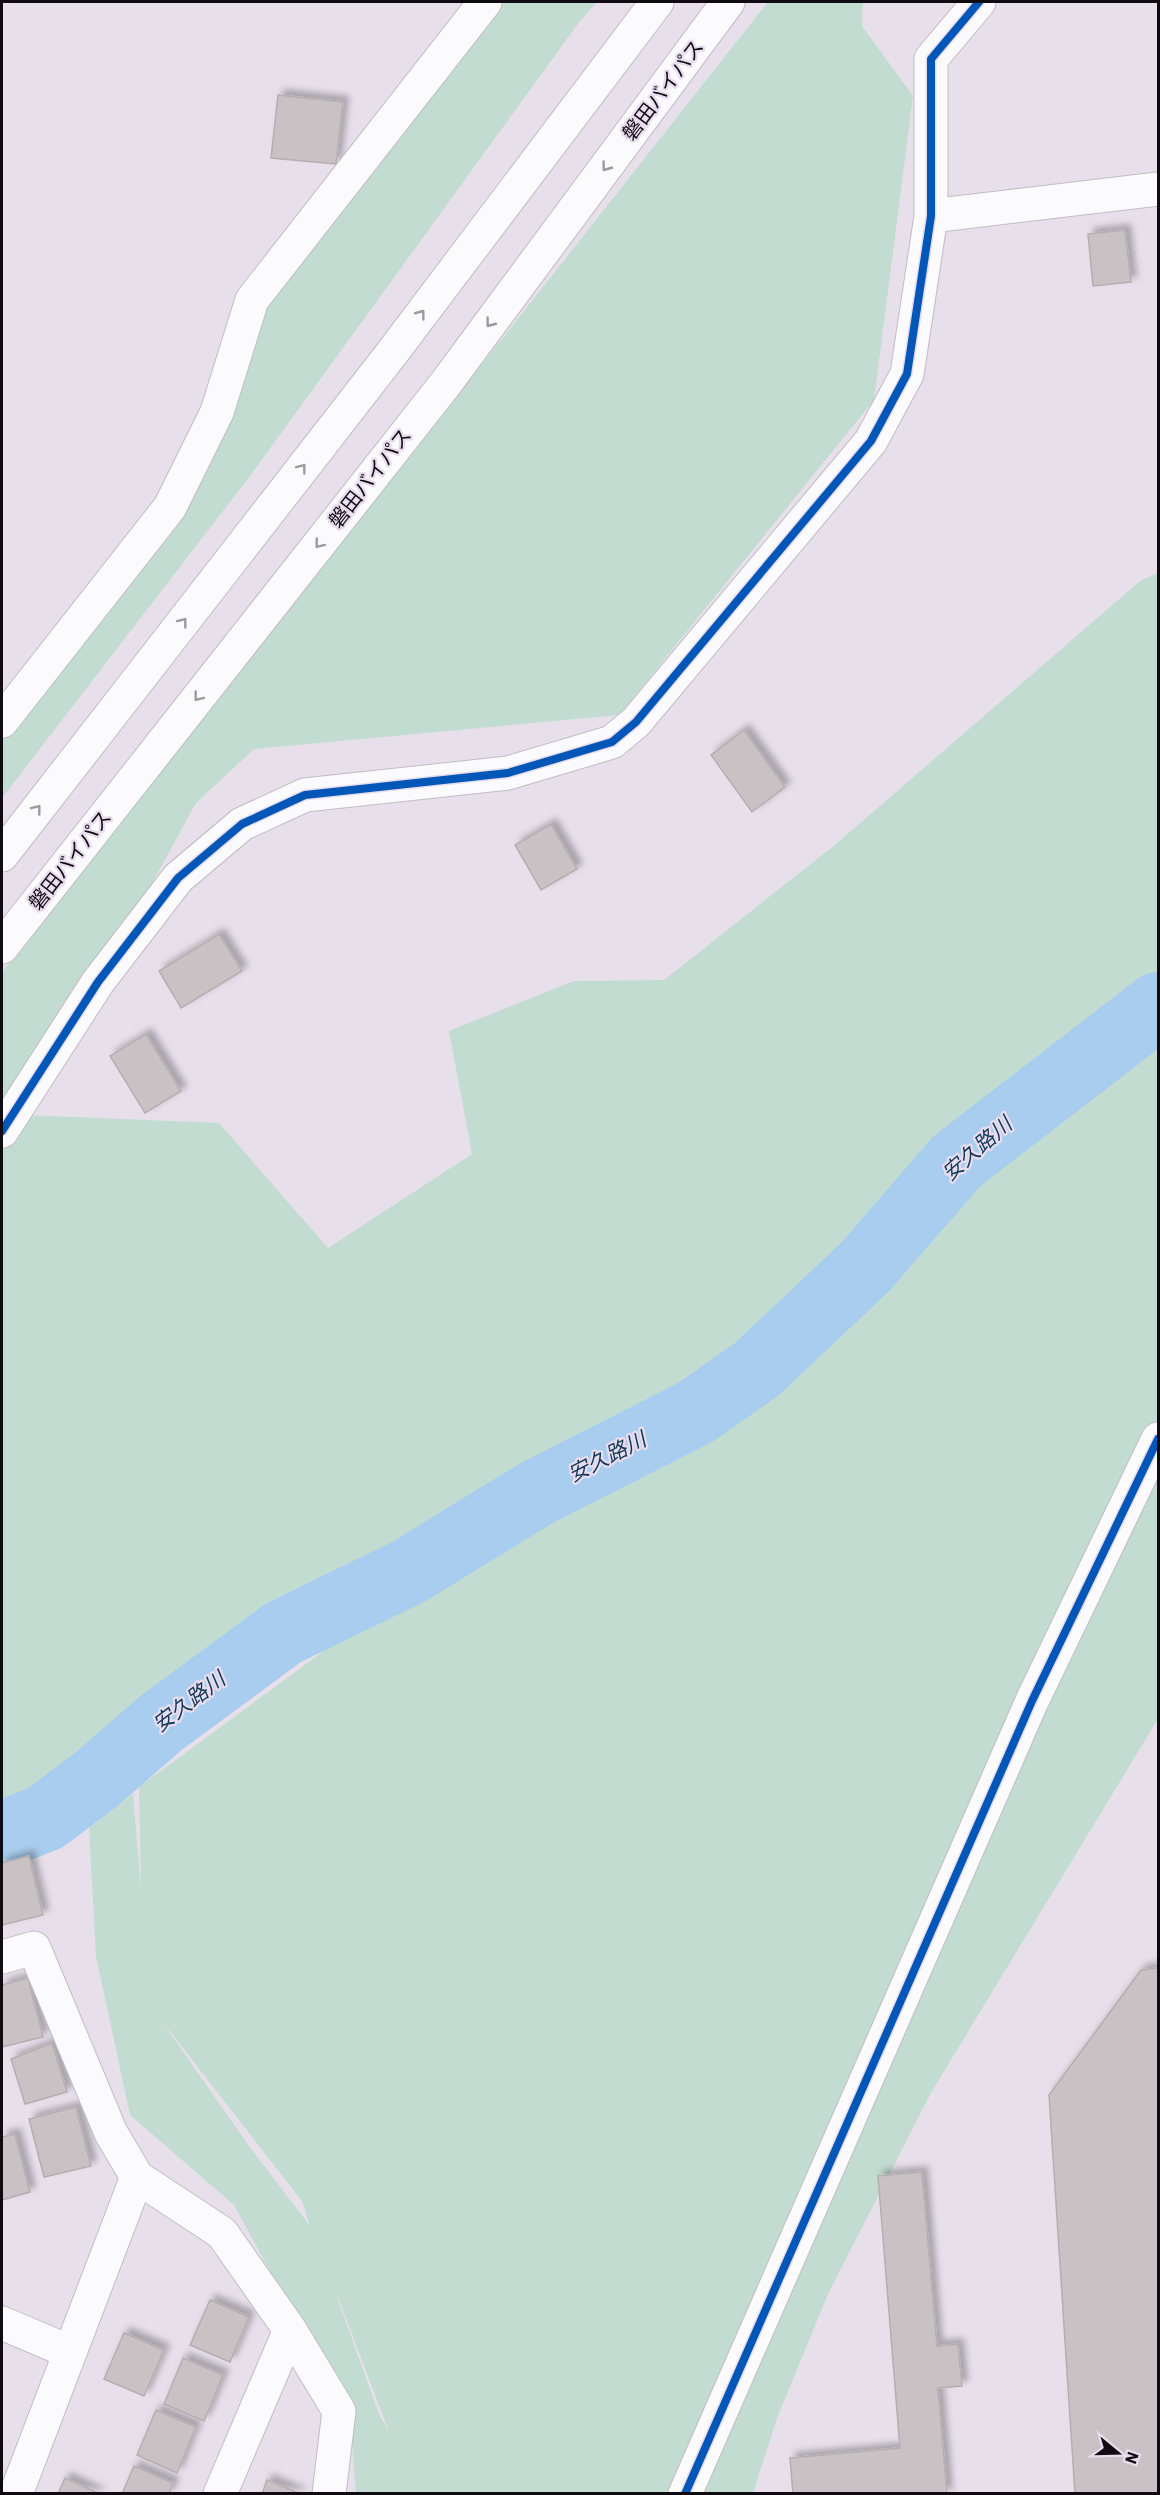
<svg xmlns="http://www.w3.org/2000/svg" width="1160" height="2495" viewBox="0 0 1160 2495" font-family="'IBM Plex Sans','Noto Sans JP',sans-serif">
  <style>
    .green { fill: #c2dcd1; fill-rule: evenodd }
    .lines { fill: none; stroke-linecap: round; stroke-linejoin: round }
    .river { stroke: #a9cdee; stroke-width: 68 }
    .building { fill: #c9c2c5; stroke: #b5aeb1; stroke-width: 1.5; filter: url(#shadow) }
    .street-casing { stroke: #c2bcc5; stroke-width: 35 }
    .highway-casing { stroke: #c2bcc5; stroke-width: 35 }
    .street { stroke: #fbfafc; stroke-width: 33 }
    .highway { stroke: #fbfafc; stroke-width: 33 }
    .cycleway-casing { stroke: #e8dcef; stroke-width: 11 }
    .cycleway { stroke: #0057b8; stroke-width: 8 }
    .oneway { stroke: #9d9a9e }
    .labels { text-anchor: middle; stroke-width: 4.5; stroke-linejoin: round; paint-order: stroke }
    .street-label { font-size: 20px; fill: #0f0b11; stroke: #e8dcef }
    .water-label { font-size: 21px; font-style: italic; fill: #113a57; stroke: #e8dcef }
  </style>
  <defs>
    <filter id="shadow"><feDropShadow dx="5.5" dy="-5.5" stdDeviation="3" flood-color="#0004"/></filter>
  </defs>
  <rect width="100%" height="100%" fill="#e7e0eb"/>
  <path class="green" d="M485 2H597L580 21 253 472 2 798V714L98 598 220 400 285 258Z
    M768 2H863L862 26 913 96 874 400 619 715 254 749 196 803 98 982 2 1100V972Z
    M1158 573V1000L1010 1113 758 1349 659 1415 528 1469 387 1564 200 1657 67 1775 2 1812V1114L219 1123 328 1248 472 1154 449 1031 574 981 664 980 836 844 1140 581Z
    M1137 1045H1158V1449L944 1903 1158 1478V1719L932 2091 828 2294 777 2418 753 2493H356L350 2418 234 2205 130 2115 96 1956 89 1828 133 1794 141 1889 139 1787 408 1589 747 1412 972 1177 1069 1103ZM161 2020 302 2201 310 2226 249 2146ZM337 2297H338L389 2432 379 2414Z"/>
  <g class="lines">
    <path class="river" d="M2 1835 45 1818 97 1779 161 1723 283 1633 408 1572 535 1494 696 1412 757 1369 865 1267 957 1161 1158 1006"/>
  </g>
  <path class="building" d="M278 95 343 102 336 164 271 158Z
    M1125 230 1131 282 1093 286 1088 234Z
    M744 730 785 787 752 812 711 755Z
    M551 824 577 869 541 890 515 845Z
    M219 934 242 971 181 1008 159 971Z
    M146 1034 181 1091 145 1113 110 1056Z
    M29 1856 43 1915 2 1925V1863Z
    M1158 1968V2494H1075L1049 2095 1141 1970Z
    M28 1978 43 2037 2 2047V1985Z
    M52 2043 67 2092 25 2104 11 2059Z
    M76 2107 91 2166 44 2177 29 2119Z
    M15 2134 30 2192 2 2200V2137Z
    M922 2172 937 2346 958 2344 962 2386 938 2388 947 2494H793L790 2458 900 2448 878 2176Z
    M210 2300 249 2317 230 2362 190 2345Z
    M124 2333 164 2350 144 2396 104 2379Z
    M183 2358 223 2375 204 2421 164 2404Z
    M156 2410 196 2427 177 2473 137 2455Z
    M134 2466 173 2483 169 2494H122Z
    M65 2478 100 2494H58Z
    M267 2480 301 2494H262Z"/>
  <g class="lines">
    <g class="street-casing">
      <path id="street" d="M931 216 1158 189
        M2 721 170 507 217 412 252 300 485 2
        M2 1131 98 982 178 878 242 824 305 795 508 773 612 742 636 722 871 441 907 374 931 216V59L979 2
        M2 1957 34 1948 111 2133 137 2177 222 2233 290 2330 339 2411 329 2494
        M2 2323 70 2352
        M16 2494 137 2177
        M220 2494 290 2330
        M685 2494 1032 1701 1158 1439"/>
    </g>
    <g class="highway-casing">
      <path id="highway" d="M2 855 392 353 657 2
        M2 947 446 383 728 2"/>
    </g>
    <use href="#street" class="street"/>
    <use href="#highway" class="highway"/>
    <g class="cycleway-casing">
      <path id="cycleway" d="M2 1131 98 982 178 878 242 824 305 795 508 773 612 742 636 722 871 441 907 374 931 216V59L979 2
        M685 2494 1032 1701 1158 1439"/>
    </g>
    <use href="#cycleway" class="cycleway"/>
  </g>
  <defs><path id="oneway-chevron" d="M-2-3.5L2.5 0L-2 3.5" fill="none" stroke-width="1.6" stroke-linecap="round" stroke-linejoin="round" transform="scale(1.5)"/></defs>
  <g class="oneway">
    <use href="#oneway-chevron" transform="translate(606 167) rotate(127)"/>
    <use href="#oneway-chevron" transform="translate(421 314) rotate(-53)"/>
    <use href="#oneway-chevron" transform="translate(490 323) rotate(127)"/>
    <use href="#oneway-chevron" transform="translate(302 468) rotate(-52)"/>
    <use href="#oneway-chevron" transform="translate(319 544) rotate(128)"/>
    <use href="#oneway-chevron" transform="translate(183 622) rotate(-52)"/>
    <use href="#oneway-chevron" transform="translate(198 697) rotate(128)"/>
    <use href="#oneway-chevron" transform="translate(37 809) rotate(-52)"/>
  </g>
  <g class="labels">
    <g class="street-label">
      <text transform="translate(663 90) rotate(-53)" y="7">磐田バイパス</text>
      <text transform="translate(370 478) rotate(-52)" y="7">磐田バイパス</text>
      <text transform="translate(70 860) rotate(-52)" y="7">磐田バイパス</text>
    </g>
    <g class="water-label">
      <text transform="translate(977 1149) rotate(-41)" y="7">安久路川</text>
      <text transform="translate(607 1457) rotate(-27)" y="7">安久路川</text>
      <text transform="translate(189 1702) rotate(-37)" y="7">安久路川</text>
    </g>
  </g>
  <rect width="1160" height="2495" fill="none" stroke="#0f0b11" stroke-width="6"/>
  <g transform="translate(1118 2453) rotate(109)" stroke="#e8dcef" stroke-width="4.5" paint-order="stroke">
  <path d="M0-4.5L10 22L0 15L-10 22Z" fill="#0f0b11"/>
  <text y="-9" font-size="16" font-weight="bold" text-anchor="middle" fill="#0f0b11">N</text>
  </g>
</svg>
